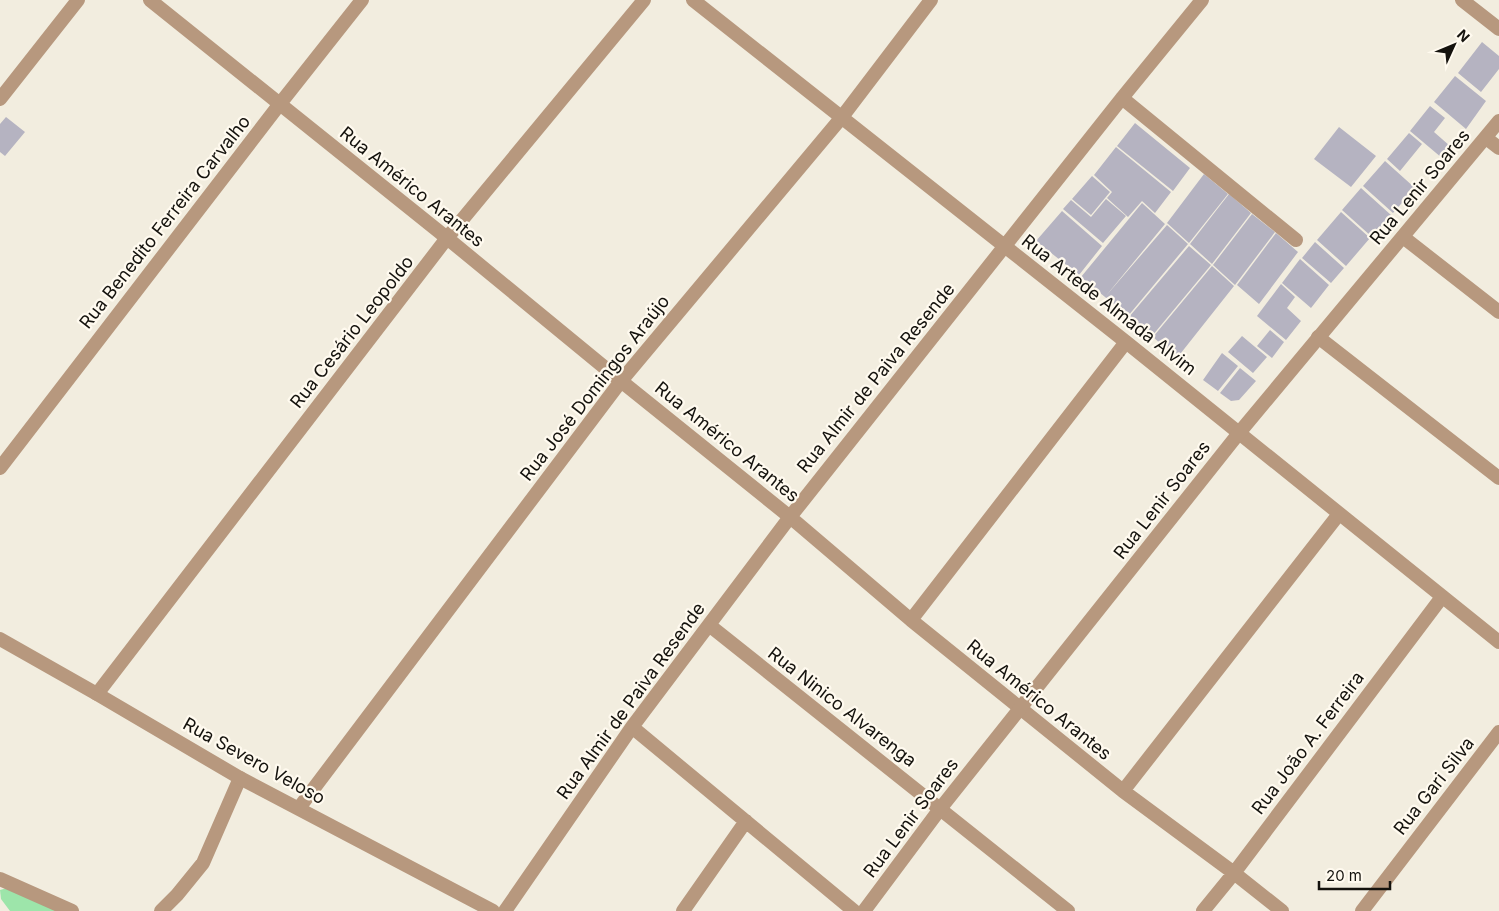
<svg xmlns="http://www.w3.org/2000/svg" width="1499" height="911" viewBox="0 0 1499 911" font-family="Inter,sans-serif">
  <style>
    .green { fill: #9de5aa }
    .building { fill: #b5b3c1 }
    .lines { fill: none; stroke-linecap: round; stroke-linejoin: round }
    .minor { stroke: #b7987e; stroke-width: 14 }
    .tertiary { stroke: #b7987e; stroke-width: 14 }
    .labels { text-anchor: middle; stroke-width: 4.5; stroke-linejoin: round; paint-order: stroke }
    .street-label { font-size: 18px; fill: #14120d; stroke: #fffaef }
  </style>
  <rect width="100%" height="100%" fill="#f2eddf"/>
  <path class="green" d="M7 888 59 911H10L1 899 0 890Z"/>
  <path class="building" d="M1482 42 1499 56V69L1481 92 1458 73Z
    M1455 76 1486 101 1466 129 1434 102Z
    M1430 106 1445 118 1434 132 1450 146 1442 158 1410 131Z
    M6 117 25 132 5 156 0 152V124Z
    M1135 123 1190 168 1173 191 1117 146Z
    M1339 127 1376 156 1351 187 1314 159Z
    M1409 133 1422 144 1400 171 1387 159Z
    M1116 147 1171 192 1155 213 1142 201 1128 217 1107 198 1112 192 1094 175Z
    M1385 161 1415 188 1393 213 1363 186Z
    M1204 174 1228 194 1189 243 1167 223Z
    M1092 176 1110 192 1091 215 1072 199Z
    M1361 188 1391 215 1372 237 1342 210Z
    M1229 194 1251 213 1212 264 1190 244Z
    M1106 199 1126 216 1103 243 1063 209 1071 200 1091 217Z
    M1142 203 1165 224 1105 297 1081 277Z
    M1062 211 1102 246 1079 275 1036 241Z
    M1341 212 1370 238 1346 266 1317 240Z
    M1252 214 1275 232 1235 285 1213 265Z
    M1167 225 1188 244 1128 316 1105 297Z
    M1276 233 1298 252 1259 304 1237 285Z
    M1315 242 1344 268 1331 283 1302 258Z
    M1189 246 1211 265 1152 336 1129 317Z
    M1300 259 1329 285 1311 308 1282 283Z
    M1212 266 1234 286 1177 358 1153 337Z
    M1281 284 1295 297 1287 308 1301 321 1286 340 1257 316Z
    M1270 330 1284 342 1272 358 1257 346Z
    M1242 336 1267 357 1253 373 1228 352Z
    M1222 353 1238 366 1218 391 1203 380Z
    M1240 368 1256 381 1239 400 1231 401 1220 393Z"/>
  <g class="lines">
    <path class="minor" d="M150 0 447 238 621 381 790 517 911 620 1123 791 1234 873 1282 911
      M693 0 1126 342 1499 642
      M1462 0 1499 29
      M1122 98 1296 240
      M0 99 78 0
      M1486 138 1499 148
      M1403 237 1499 312
      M1318 337 1499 478
      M0 468 279 105 362 0
      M911 620 1126 342
      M709 625 1068 911
      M97 694 447 238 644 0
      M632 727 854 911
      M1123 791 1339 514
      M299 808 621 381 842 117 931 0
      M0 879 72 911
      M161 911 177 895 203 863 240 778
      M505 911 632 727 790 517 1122 98 1202 0
      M683 911 746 821
      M1203 911 1234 873 1442 597
      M1362 911 1499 732"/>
    <path class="tertiary" d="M0 639 97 694 240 778 493 911
      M864 911 940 809 1239 433 1499 121"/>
  </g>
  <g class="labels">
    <g class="street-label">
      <text transform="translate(412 187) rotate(39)" y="6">Rua Américo Arantes</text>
      <text transform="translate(1420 187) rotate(-50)" y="6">Rua Lenir Soares</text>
      <text transform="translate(165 222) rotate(-52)" y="6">Rua Benedito Ferreira Carvalho</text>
      <text transform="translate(1109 305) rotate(38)" y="6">Rua Artede Almada Alvim</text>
      <text transform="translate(352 332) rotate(-52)" y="6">Rua Cesário Leopoldo</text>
      <text transform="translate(876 378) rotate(-51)" y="6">Rua Almir de Paiva Resende</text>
      <text transform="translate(595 388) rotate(-52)" y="6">Rua José Domingos Araújo</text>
      <text transform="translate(727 442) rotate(39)" y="6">Rua Américo Arantes</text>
      <text transform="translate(1162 500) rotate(-52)" y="6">Rua Lenir Soares</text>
      <text transform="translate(1039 700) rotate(39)" y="6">Rua Américo Arantes</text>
      <text transform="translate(631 701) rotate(-54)" y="6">Rua Almir de Paiva Resende</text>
      <text transform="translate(842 707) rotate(38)" y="6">Rua Ninico Alvarenga</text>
      <text transform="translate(1308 743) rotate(-53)" y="6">Rua João A. Ferreira</text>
      <text transform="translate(254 761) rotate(29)" y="6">Rua Severo Veloso</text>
      <text transform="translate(1434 786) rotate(-52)" y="6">Rua Gari Silva</text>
      <text transform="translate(911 818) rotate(-53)" y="6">Rua Lenir Soares</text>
    </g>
  </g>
  <g transform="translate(1454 45) rotate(46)" stroke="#fffaef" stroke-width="4" paint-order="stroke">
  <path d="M0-4L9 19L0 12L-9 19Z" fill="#14120d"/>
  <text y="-8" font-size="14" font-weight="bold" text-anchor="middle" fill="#14120d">N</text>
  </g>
  <path d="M1319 881v8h71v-8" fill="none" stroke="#14120d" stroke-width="2.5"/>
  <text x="1326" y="881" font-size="15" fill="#14120d" stroke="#fffaef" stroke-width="4" paint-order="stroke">20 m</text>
</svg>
